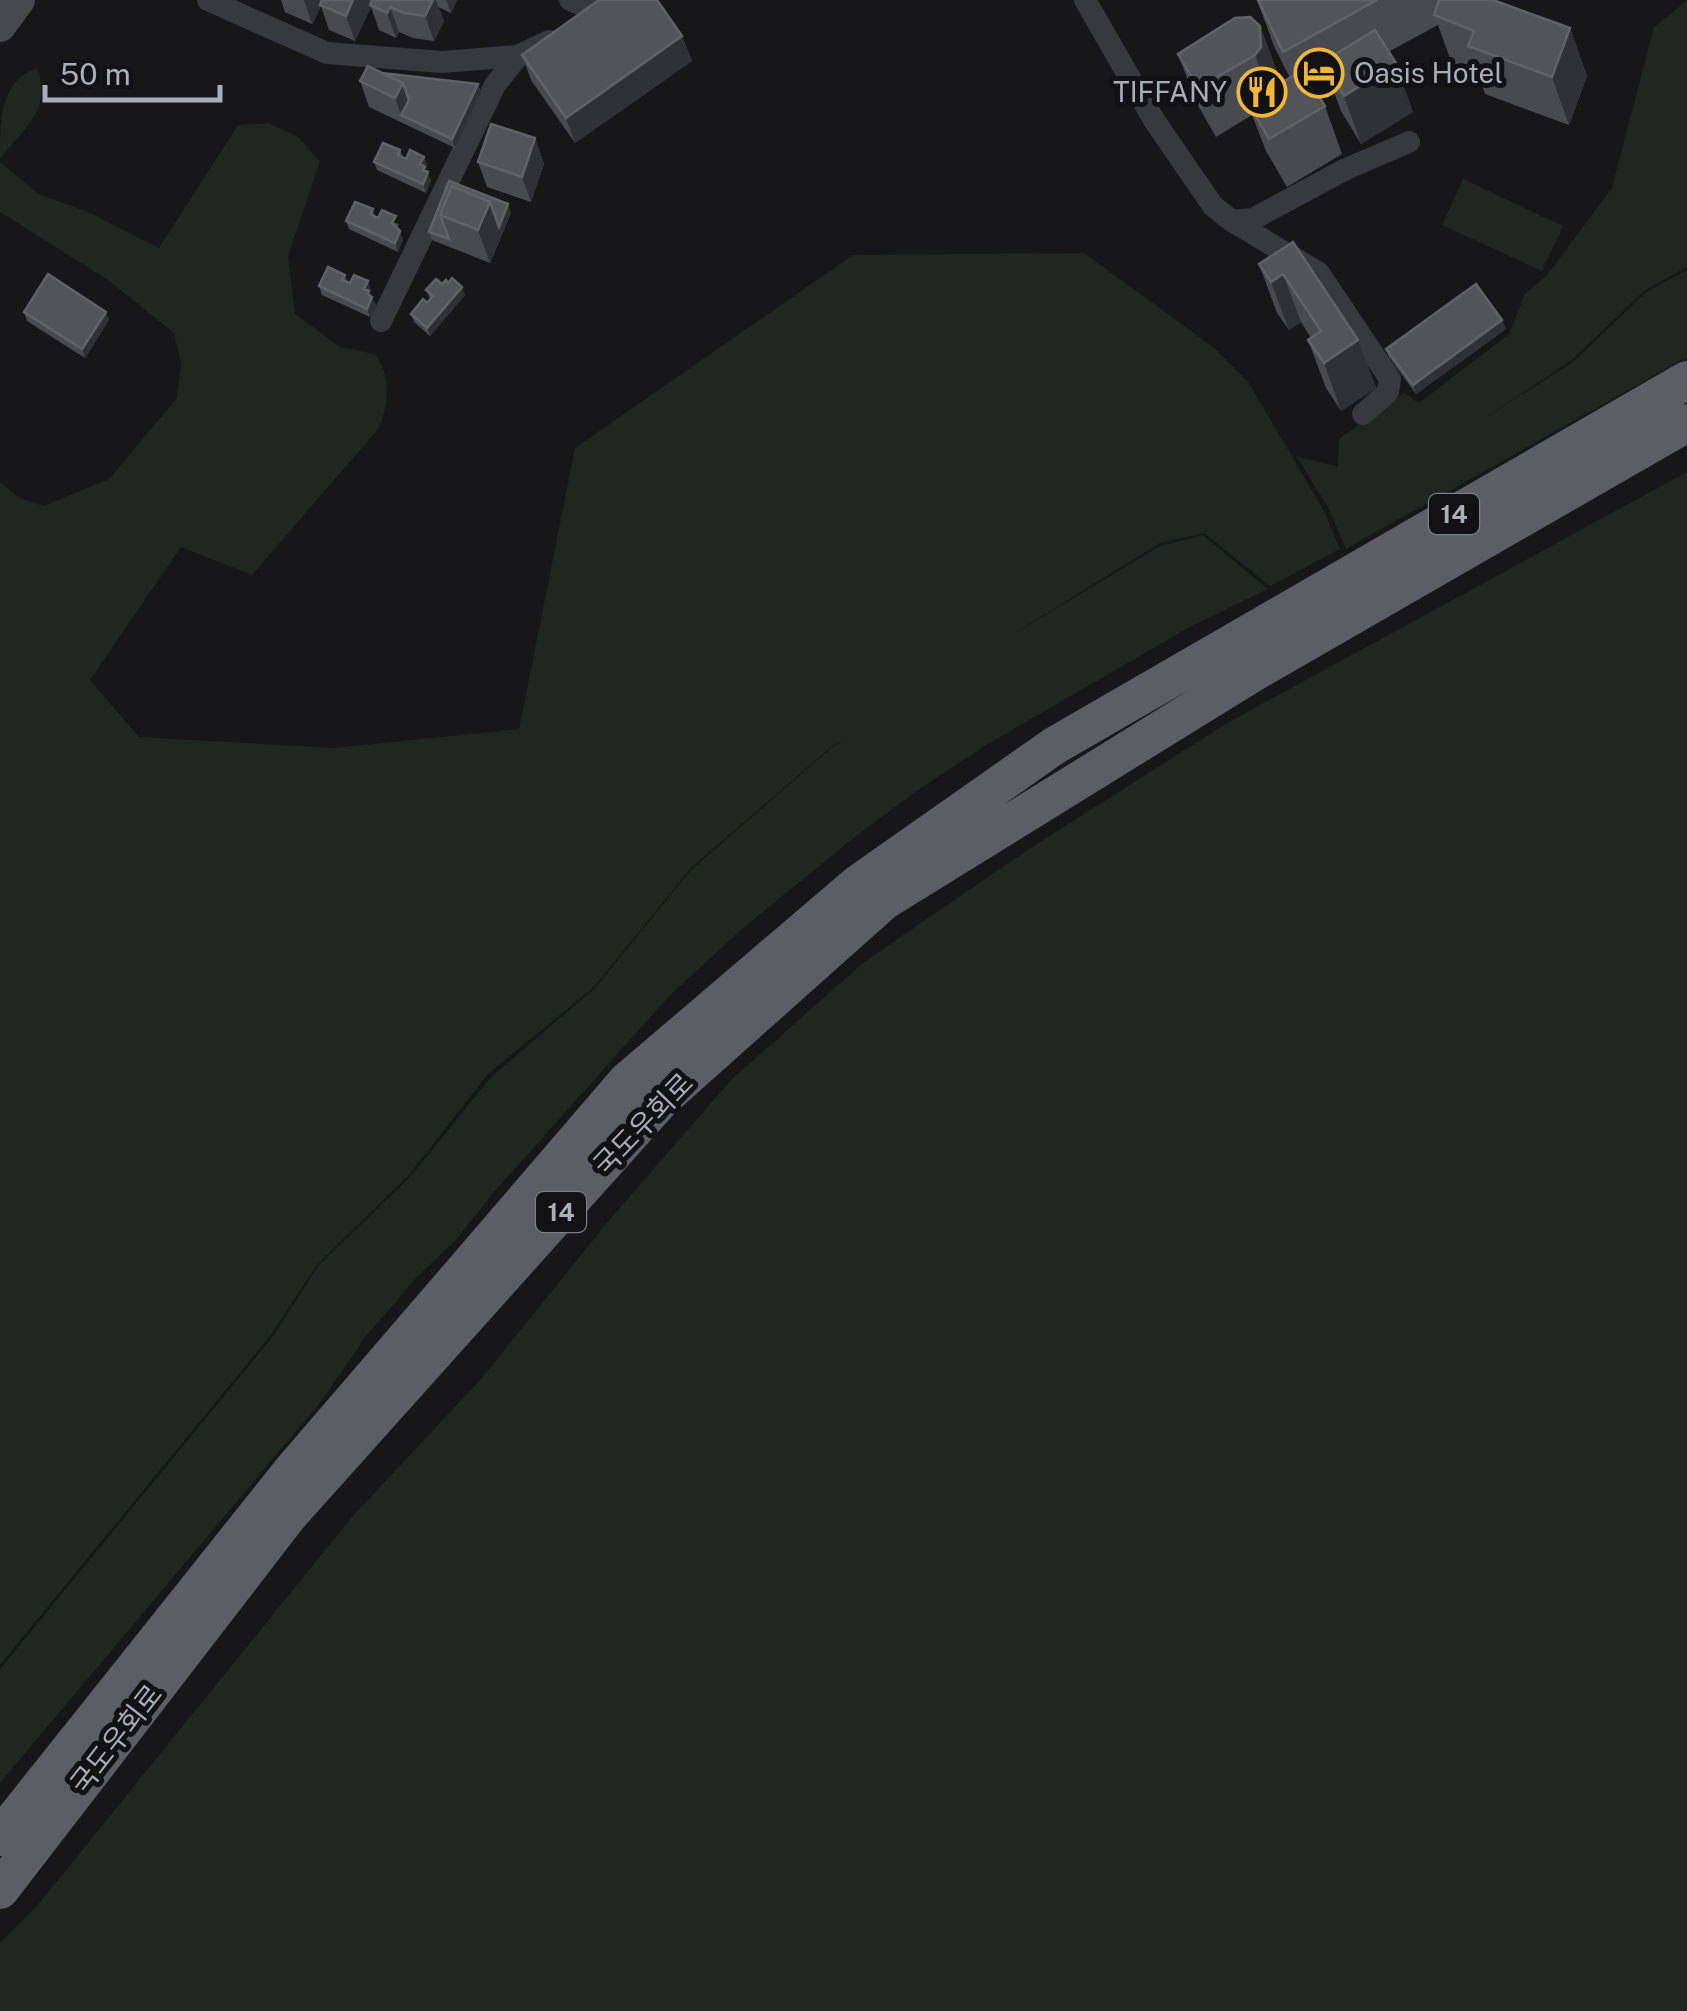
<svg xmlns="http://www.w3.org/2000/svg" width="1687" height="2011" viewBox="0 0 1687 2011" font-family="'Public Sans','Noto Sans KR',sans-serif">
  <style>
    .green { fill: #1f2720 }
    .lines { fill: none; stroke-linecap: round; stroke-linejoin: round }
    .minor { stroke: #38393e; stroke-width: 22 }
    .secondary { stroke: #46484e; stroke-width: 32 }
    .trunk { stroke: #5c5e66; stroke-width: 38 }
    .wall { fill: #484a4e }
    .shaded-wall { fill: #303134 }
    .building { fill: #53545a; stroke: #606268; stroke-width: 2.5 }
    .labels { text-anchor: middle; stroke-width: 10; stroke-linejoin: round; paint-order: stroke }
    .shield { fill: #121214; stroke: #7c7f88; stroke-width: 2.5 }
    .shield-label { font-size: 25px; font-weight: bold; fill: #a9aeb9 }
    .poi-label { font-size: 28px; fill: #a9aeb9; stroke: #121214; text-anchor: start }
    .street-label { font-size: 28px; fill: #a9aeb9; stroke: #121214 }
  </style>
  <rect width="100%" height="100%" fill="#171719"/>
  <path class="green" d="M1687 1V267L1644 291 1572 360 1479 422 1574 361 1646 292 1687 270V357L1346 549 1328 507 1296 456 1338 467 1339 439 1404 393 1419 403 1509 334 1525 294 1547 275 1612 188 1654 27Z
    M37 68C53 109 24 128 0 159 0 119 0 81 37 68Z
    M269 123 298 137 320 161 288 256 295 314 340 347 375 354C391 376 389 402 379 428L252 575 181 547 90 680 139 737 334 748 519 729 575 448 853 255 1084 253 1213 347 1248 382 1324 511 1340 549 1270 586 1204 533 1160 543 1010 636 1160 546 1203 535 1268 589 1188 628 988 744 922 787 856 836 741 930 670 995 494 1192 456 1240 416 1278 367 1335 319 1404 0 1783V1669L273 1336 318 1266 410 1177 491 1077 595 988 691 870 831 748 852 735 831 747 690 869 594 987 488 1074 409 1175 317 1265 271 1335 0 1665V482L19 498 44 506 109 479 177 398 181 363 174 333 108 280 0 212V162L38 194 86 211 159 248 238 125Z
    M1463 179 1563 226 1542 271 1442 225Z
    M1687 472V2011H0V1943L37 1906 352 1517 482 1378 610 1219 732 1079 864 962 1032 847 1229 722Z"/>
  <g class="lines">
    <path class="minor" d="M208 0 327 53 442 62 518 56 549 41
      M570 0 591 9 605 0
      M1085 0 1154 120 1213 206 1232 221 1253 219 1346 169 1409 142
      M1232 221 1319 273 1390 379 1388 392 1363 414
      M381 321 495 85 518 56"/>
    <path class="secondary" d="M0 26 19 0"/>
    <path class="trunk" d="M0 1837 290 1473 627 1081 859 883 1054 746 1687 380
      M0 1890 289 1515 662 1099 884 901 1251 674 1687 423"/>
  </g>
  <path class="wall" d="M281 0H457L451 13 438 7 444 21 434 41 413 38 399 32 396 38 379 30 371 7 355 41 329 30 321 6 312 24 285 12Z
    M1257 0H1493L1570 28 1587 76 1569 125 1485 94 1478 74 1452 64 1438 25 1388 52 1413 112 1361 144 1341 111 1331 84 1317 92 1325 106 1342 154 1287 187 1266 151 1252 115 1216 137 1196 102 1178 54 1260 26 1278 74V85L1290 78 1274 46Z
    M682 36 692 61 575 143 531 80 522 55Z
    M382 73 478 84 481 93 455 148 369 107 360 81Z
    M535 138 544 164 531 202 487 187 478 162Z
    M400 150 403 157 406 159 424 157 427 165 425 168 431 181 426 193 377 170 374 162Z
    M449 181 511 213 490 263 432 240 429 232Z
    M373 209 375 217 399 224 397 228 400 231 403 240 398 252 349 229 346 221Z
    M1293 242 1358 340 1376 388 1341 411 1326 388 1308 340 1311 338 1301 322 1289 330 1277 313 1259 264Z
    M345 275 347 282 371 290 369 292 376 305 370 317 322 295 319 286Z
    M442 284 465 295 430 336 414 322 411 314 430 299 426 290Z
    M24 312H106L109 320 85 358 27 321Z
    M1502 320 1506 329 1416 394 1389 357 1386 349Z"/>
  <path class="shaded-wall" d="M304 0H324L312 24Z
    M353 0H370L372 5H370L371 7 355 41 346 16Z
    M433 0H436L444 21 434 41 425 16Z
    M446 0H457L451 13Z
    M390 7 399 32 396 38 387 13Z
    M1260 26 1278 74 1279 96 1273 103 1255 55Z
    M1570 28 1587 76 1569 125 1552 77Z
    M682 36 692 61 575 143 566 118Z
    M1396 63 1413 112 1361 144 1344 96Z
    M403 83 412 108 401 115 395 98Z
    M478 84 481 93 455 148 452 139Z
    M535 138 544 164 531 202 522 177Z
    M424 157 427 165 425 168 431 181 426 193 423 184 420 164Z
    M490 202 502 235 490 263 478 230Z
    M508 204 511 213 502 235 499 227Z
    M400 231 403 240 398 252 395 243Z
    M1283 274 1301 322 1289 330 1271 282Z
    M368 281 371 290 369 292 376 305 370 317 367 309 364 289Z
    M462 287 465 295 430 336 427 328Z
    M106 312 109 320 85 358 82 349Z
    M1502 320 1506 329 1416 394 1413 385Z
    M1358 340 1376 388 1341 411 1324 363Z"/>
  <path class="building" d="M322 0H353L346 16 320 5Z
    M372 0H433L425 16 404 13 390 7 387 13 370 5Z
    M599 0H657L682 36 566 118 522 55Z
    M1258 0H1377L1283 52Z
    M1439 0H1493L1570 28 1552 77 1468 46 1474 31 1434 15Z
    M1250 17 1260 26 1261 47 1255 55 1198 88 1178 54 1235 18Z
    M1375 30 1396 63 1344 96 1323 62Z
    M368 66 403 83 395 98 360 81Z
    M1303 70 1325 106 1269 139 1248 103Z
    M382 73 478 84 452 139 401 115 409 100 403 83Z
    M491 124 535 138 522 177 478 162Z
    M383 143 400 150 398 155 406 159 410 150 424 157 420 164 425 167 423 170 428 172 423 184 374 162Z
    M449 181 508 204 499 227 490 202 452 186 440 215 449 239 429 232Z
    M452 186 490 202 478 230 440 215Z
    M355 202 373 209 370 214 378 218 382 210 396 216 392 223 400 231 395 243 346 221Z
    M1293 242 1358 340 1324 363 1308 340 1321 331 1283 274 1271 282 1259 264Z
    M328 267 345 275 342 280 350 283 354 275 368 281 364 289 369 291 368 294 372 297 367 309 319 286Z
    M48 274 106 312 82 349 24 312Z
    M452 278 462 287 427 328 411 314 423 299 427 303 433 296 426 290 436 279 442 284 446 280 448 283Z
    M1476 284 1502 320 1413 385 1386 349Z"/>
  <defs>
    <g id="hotel-ring" transform="scale(2.5)"><circle r="9.5" fill="#121214" stroke="#f0b738" stroke-width="1.5"/><path d="M-6-4.5h1.5V1H6V5H4.5V3h-9V5H-6ZM-4 0a1.8 1.8 0 1 1 3.6 0ZM.5 0V-2.5h3Q6-2.5 6 0Z" fill="#f0b738"/></g>
    <g id="restaurant-ring" transform="scale(2.5)"><circle r="9.5" fill="#121214" stroke="#f0b738" stroke-width="1.5"/><path d="M-5-6h1v4h1v-4h1v4h1v-4h1v5L-1.5 .5V6h-2V.5L-5-1ZM5-6V6H3V1.5H1.5Q1.5-4 5-6Z" fill="#f0b738"/></g>
  </defs>
  <g fill-rule="evenodd">
    <use href="#hotel-ring" x="1319" y="73"/>
    <use href="#restaurant-ring" x="1262" y="92"/>
  </g>
  <g class="labels">
    <g class="shield">
      <rect x="1429" y="494" width="50" height="40" rx="8"/>
      <rect x="536" y="1192" width="50" height="40" rx="8"/>
    </g>
    <g class="shield-label">
      <text x="1454" y="523">14</text>
      <text x="561" y="1221">14</text>
    </g>
    <g class="poi-label">
      <text x="1354" y="83">Oasis Hotel</text>
      <text x="1227" y="102" text-anchor="end">TIFFANY</text>
    </g>
    <g class="street-label">
      <text transform="translate(643 1124) rotate(-46)" y="10">국도우회로</text>
      <text transform="translate(116 1739) rotate(-52)" y="10">국도우회로</text>
    </g>
  </g>
  <path d="M45 85v15h175v-15" fill="none" stroke="#a9aeb9" stroke-width="5"/>
  <text x="60" y="85" font-size="30" fill="#a9aeb9" stroke="#121214" stroke-width="8" paint-order="stroke">50 m</text>
</svg>
